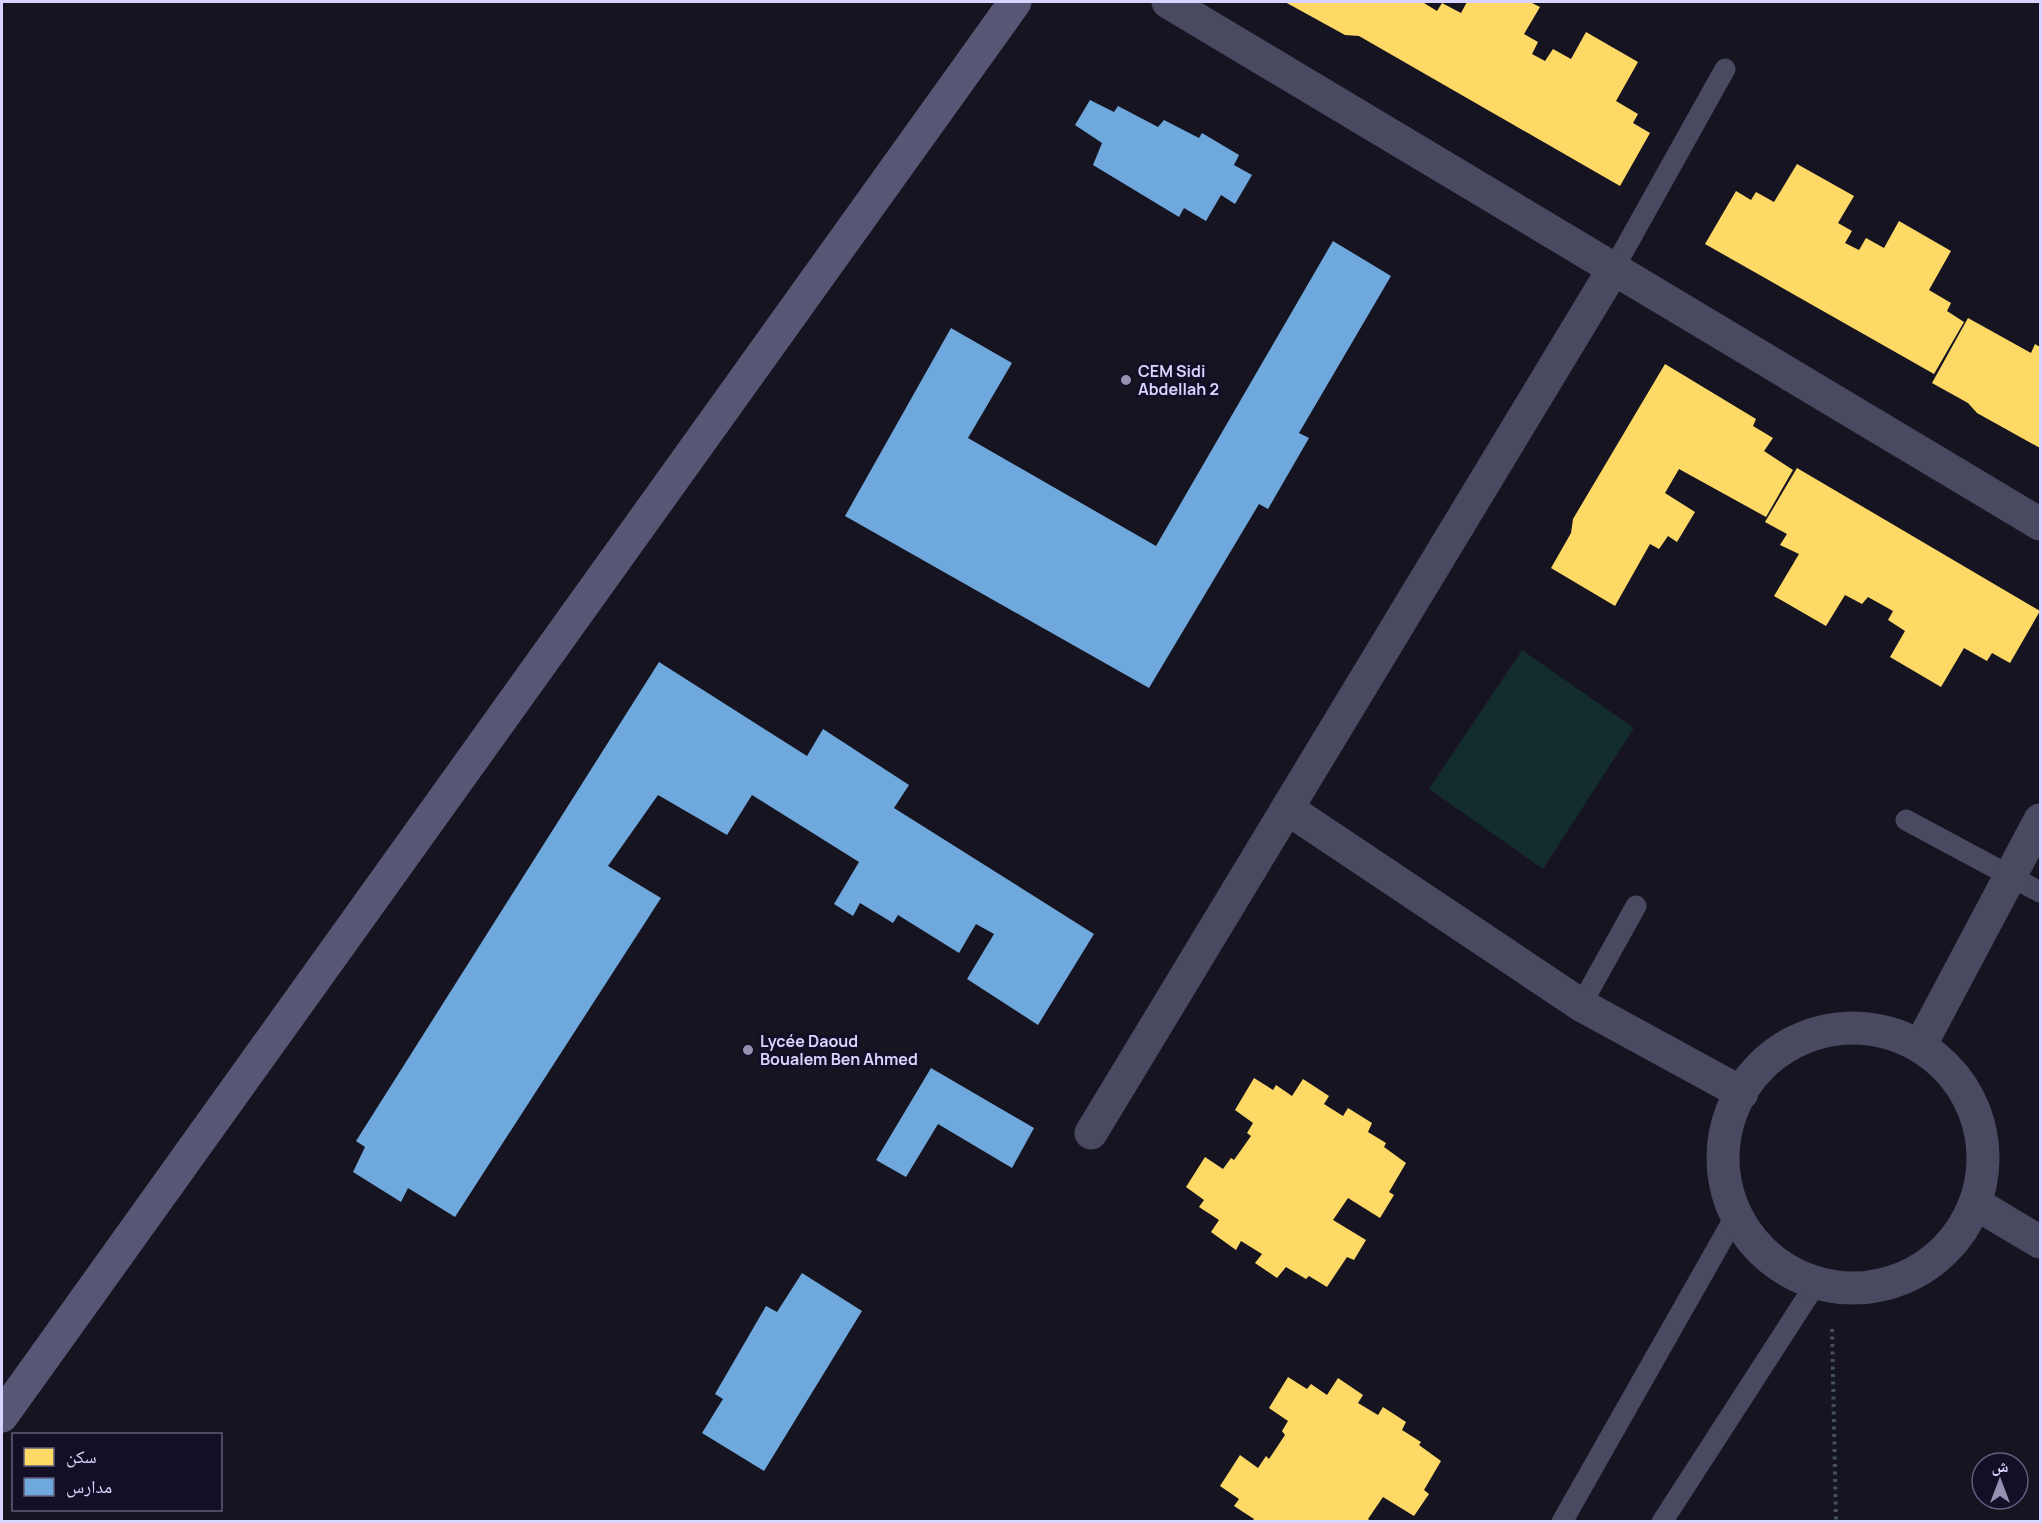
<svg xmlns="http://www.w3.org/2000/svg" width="2042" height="1523" viewBox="0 0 2042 1523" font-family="Manrope,'Noto Naskh Arabic',sans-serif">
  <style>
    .garden { fill: #132c2d }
    .homes { fill: #ffd966 }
    .schools { fill: #6fa8dc }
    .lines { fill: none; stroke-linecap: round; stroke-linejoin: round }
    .path { stroke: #44505f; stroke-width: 4; stroke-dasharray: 3 4.5; stroke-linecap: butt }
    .lane { stroke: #4a4962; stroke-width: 21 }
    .street { stroke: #4a4962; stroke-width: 33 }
    .secondary { stroke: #575674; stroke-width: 33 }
    .poi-dot { fill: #9591b1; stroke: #130f26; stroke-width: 2 }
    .labels { text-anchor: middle; stroke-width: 6; stroke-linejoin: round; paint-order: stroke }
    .poi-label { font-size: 16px; font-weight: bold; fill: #d9d4ff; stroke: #130f26; text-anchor: start }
  </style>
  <rect width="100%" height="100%" fill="#161421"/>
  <path class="garden" d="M1522 650 1634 728 1543 869 1429 789Z"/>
  <path class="homes" d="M1285 2H1425L1424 3 1437 11 1442 3 1461 13 1467 2H1530L1540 7 1524 34 1538 42 1532 54 1545 61 1553 49 1571 59 1586 32 1638 62 1616 101 1638 114 1633 123 1650 133 1620 186 1359 36 1345 35Z
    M1797 164 1854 196 1838 223 1852 231 1845 243 1859 250 1866 238 1884 248 1899 221 1951 251 1929 290 1951 303 1947 311 1964 322 1934 374 1705 244 1736 191 1751 200 1756 192 1774 202Z
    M1968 318 2031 353 2035 344 2040 347V448L1977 413 1968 403 1932 383Z
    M1665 364 1756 419 1753 426 1773 438 1764 451 1793 470 1766 517 1679 469 1665 493 1695 512 1677 542 1668 536 1659 549 1650 544 1615 606 1551 568 1571 533 1573 519Z
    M1797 468 2040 611 2010 663 1992 653 1987 661 1964 648 1941 687 1890 657 1905 631 1888 620 1893 611 1868 597 1862 604 1845 595 1826 626 1774 596 1799 554 1780 545 1787 534 1765 522Z
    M1254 1078 1273 1090 1276 1085 1292 1096 1303 1079 1329 1096 1324 1104 1343 1116 1348 1108 1372 1123 1368 1132 1386 1143 1384 1147 1406 1163 1389 1192 1394 1195 1380 1218 1348 1198 1333 1220 1366 1240 1354 1260 1347 1257 1327 1287 1309 1276 1306 1279 1286 1267 1277 1278 1255 1263 1262 1254 1241 1241 1236 1250 1211 1232 1219 1220 1199 1207 1204 1200 1186 1187 1205 1157 1223 1169 1231 1158 1234 1160 1251 1136 1247 1133 1253 1123 1235 1110Z
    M1288 1377 1307 1389 1311 1384 1327 1395 1338 1378 1363 1395 1358 1403 1378 1415 1383 1407 1406 1422 1402 1430 1421 1442 1419 1445 1441 1461 1424 1490 1429 1494 1414 1516 1383 1497 1368 1519 1372 1522H1252L1254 1519 1234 1506 1239 1499 1220 1486 1240 1455 1258 1468 1266 1456 1269 1459 1285 1435 1282 1431 1288 1421 1269 1408Z"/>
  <path class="schools" d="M1090 100 1114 112 1118 106 1158 127 1164 120 1199 138 1202 133 1239 155 1234 165 1252 175 1235 204 1221 195 1206 221 1184 208 1179 217 1093 165 1102 143 1075 125Z
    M1333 241 1391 276 1299 433 1309 438 1268 509 1259 504 1149 688 845 516 951 328 1012 363 968 438 1156 546Z
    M659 662 807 756 823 729 909 785 894 808 1094 934 1038 1025 967 979 994 934 976 924 959 953 898 915 893 923 860 903 853 916 834 904 859 862 752 795 727 835 658 795 608 866 661 898 455 1217 408 1188 401 1202 353 1172 365 1147 356 1141Z
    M931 1068 1034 1128 1012 1168 938 1124 906 1177 876 1160Z
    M802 1273 862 1311 764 1471 702 1433 723 1399 715 1394 766 1306 777 1312Z"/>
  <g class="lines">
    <path class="path" d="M1832 1329 1836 1522"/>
    <path class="lane" d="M1614 268 1725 69
      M1906 820 2040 892
      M1581 1005 1636 906
      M1562 1522 1735 1217
      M1662 1522 1817 1282"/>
    <path class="street" d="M1168 2 2040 524
      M1288 809 1581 1005 1742 1093
      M1723 1158a130 130 0 1 1 260 0a130 130 0 1 1-260 0Z
      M1920 1046 2040 820
      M1091 1133 1614 268
      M1978 1205 2040 1242"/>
    <path class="secondary" d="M2 1416 1015 2"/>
  </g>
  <g class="poi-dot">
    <circle cx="1126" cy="380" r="6"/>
    <circle cx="748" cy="1050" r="6"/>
  </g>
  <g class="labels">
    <g class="poi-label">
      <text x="1138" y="377">CEM Sidi<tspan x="1138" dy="18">Abdellah 2</tspan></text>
      <text x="760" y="1047">Lycée Daoud<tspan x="760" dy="18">Boualem Ben Ahmed</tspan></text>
    </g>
  </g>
  <rect width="2042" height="1523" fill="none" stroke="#d9d4ff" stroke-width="6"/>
  <rect x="12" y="1433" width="210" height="78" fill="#130f26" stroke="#625e7d" stroke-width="1.5"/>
  <rect x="24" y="1448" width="30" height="18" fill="#ffd966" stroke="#625e7d" stroke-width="1.5"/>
  <text x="66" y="1463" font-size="18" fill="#d9d4ff">سكن</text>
  <rect x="24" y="1478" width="30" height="18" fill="#6fa8dc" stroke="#625e7d" stroke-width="1.5"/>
  <text x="66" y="1493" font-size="18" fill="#d9d4ff">مدارس</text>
  <g transform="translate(2000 1481)"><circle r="28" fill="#130f26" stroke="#625e7d" stroke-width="1.5"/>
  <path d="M0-4.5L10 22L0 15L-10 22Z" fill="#9591b1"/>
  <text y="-9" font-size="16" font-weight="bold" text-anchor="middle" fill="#d9d4ff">ش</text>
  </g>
</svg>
